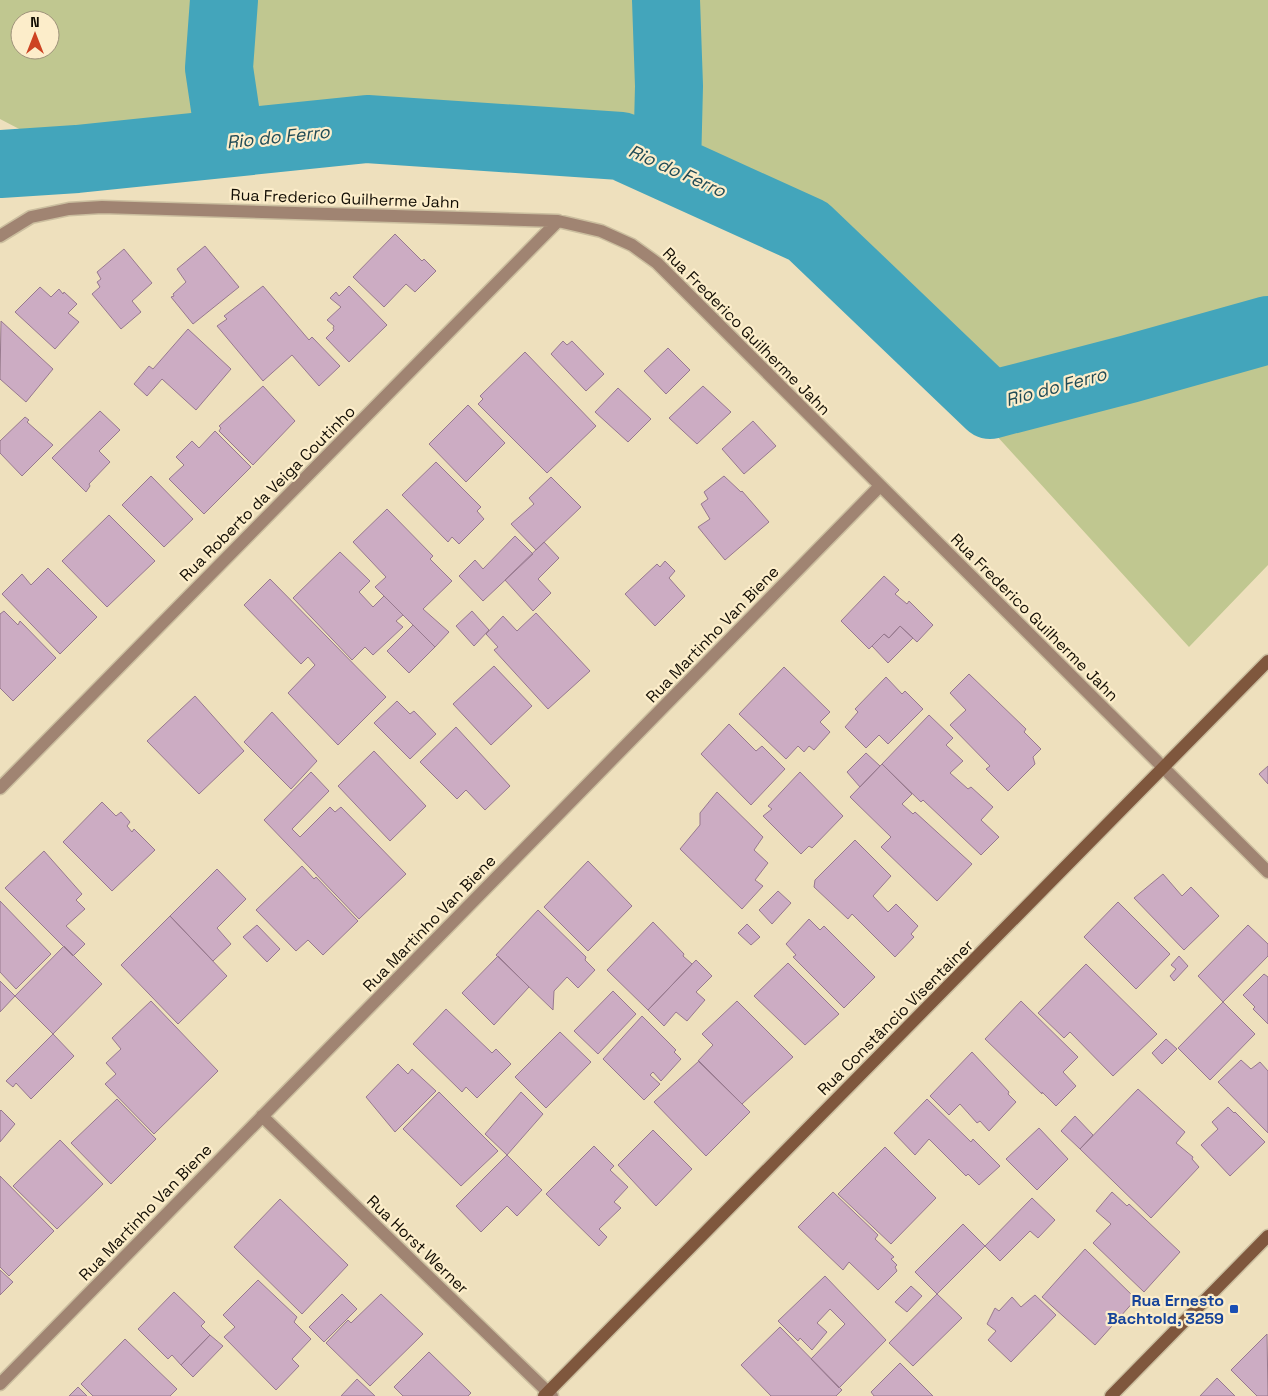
<svg xmlns="http://www.w3.org/2000/svg" width="1268" height="1396" viewBox="0 0 1268 1396" font-family="'Space Grotesk',sans-serif">
  <style>
    .green { fill: #c0c790; fill-rule: evenodd }
    .lines { fill: none; stroke-linecap: round; stroke-linejoin: round }
    .river { stroke: #43a5bb; stroke-width: 68 }
    .building { fill: #ccacc3; stroke: #97798e }
    .street-casing { stroke: #cbbe9f; stroke-width: 15 }
    .secondary-casing { stroke: #cbbe9f; stroke-width: 15 }
    .street { stroke: #a08472; stroke-width: 12 }
    .secondary { stroke: #7f573d; stroke-width: 12 }
    .transit-dot { fill: #1a4fb4; stroke: #fcedca; stroke-width: 2 }
    .labels { text-anchor: middle; stroke-width: 4.5; stroke-linejoin: round; paint-order: stroke }
    .street-label { font-size: 16px; fill: #120d03; stroke: #fcedca }
    .transit-label { font-size: 16px; font-weight: bold; fill: #164399; stroke: #fcedca; text-anchor: end }
    .water-label { font-size: 18px; font-style: italic; fill: #204b56; stroke: #fcedca }
  </style>
  <rect width="100%" height="100%" fill="#eee0bd"/>
  <path class="green" d="M0 0H1268V565L1189 647 823 245 621 146 367 129 77 159 0 119ZM20 20H50V50H20Z"/>
  <g class="lines">
    <path class="river" d="M224 0 219 68 230 142
      M666 0 669 86 667 167
      M0 164 77 159 367 129 621 146 808 231 990 405 1129 369 1268 330"/>
  </g>
  <path class="building" d="M395 234 422 261 424 259 436 271 415 292 406 284 384 307 353 277Z
    M205 246 239 287 193 324 171 297 174 296 173 294 186 282 177 269Z
    M124 249 152 283 132 301 141 312 121 329 92 294 100 287 97 282 101 279 97 272Z
    M263 286 309 340 312 337 340 366 319 386 292 355 263 381 217 326 227 319 224 316Z
    M349 286 387 325 349 362 326 338 334 330 333 328 334 326 327 320 341 307 330 298 336 292 339 296Z
    M40 287 51 297 59 289 63 294 64 292 77 304 68 313 79 322 55 349 15 312Z
    M1 321 53 369 26 402 0 379Z
    M188 329 231 369 196 410 162 379 147 396 134 384 149 366 153 369Z
    M563 341 567 345 572 341 604 374 586 391 551 354Z
    M668 348 690 370 666 394 644 371Z
    M525 352 596 426 547 473 478 404 483 399 480 396Z
    M263 386 295 421 253 465 219 431 221 428 219 426Z
    M703 386 731 412 697 444 669 418Z
    M618 388 651 419 628 442 595 412Z
    M468 405 505 443 466 482 429 444Z
    M100 411 120 430 99 451 110 462 89 484 90 486 86 492 52 458Z
    M25 417 29 420 27 422 53 445 22 476 0 453V441Z
    M753 421 776 446 744 474 722 449Z
    M215 431 251 467 204 514 169 479 184 465 176 457 192 441 199 448Z
    M436 462 481 507 477 511 484 519 459 544 452 537 448 542 402 495Z
    M151 476 193 519 164 547 122 505Z
    M724 476 741 492 742 491 769 522 725 560 698 527 710 519 701 504 708 499 704 492Z
    M551 477 581 507 536 550 511 524 534 504 529 498Z
    M387 509 433 556 430 559 452 581 423 609 449 632 435 647 375 587 386 577 353 542Z
    M109 515 155 561 107 607 62 561Z
    M515 536 533 554 483 601 459 576 475 560 483 569Z
    M544 542 559 558 538 579 551 593 533 611 505 580Z
    M340 552 370 581 359 592 373 607 384 596 403 615 396 621 403 627 373 655 365 647 352 660 293 598Z
    M665 561 675 571 669 578 685 596 655 626 625 594 657 564 660 567Z
    M48 568 97 617 60 654 2 594 22 574 31 585Z
    M884 576 899 590 895 594 907 604 909 601 933 625 917 642 900 626 889 638 884 634 869 649 841 621Z
    M270 579 386 697 338 745 288 693 315 665 308 657 301 664 244 605Z
    M4 611 18 625 20 621 56 658 13 701 0 688V614Z
    M472 611 489 630 474 646 456 626Z
    M536 613 590 671 548 709 494 650 498 647 486 634 503 616 517 631Z
    M413 625 435 647 409 673 387 651Z
    M900 626 913 638 888 663 872 646 884 634 889 638Z
    M494 666 532 706 491 745 453 704Z
    M784 667 830 712 820 722 830 732 814 750 809 746 804 752 798 746 786 759 739 714Z
    M969 674 1026 729 1024 732 1041 749 1033 757 1035 764 1008 791 986 769 990 766 950 725 966 710 950 693Z
    M886 677 902 694 905 691 923 709 888 744 879 735 866 748 845 727 858 712 855 709Z
    M195 696 244 751 199 794 147 741Z
    M397 701 410 714 414 711 436 734 410 759 374 723Z
    M272 712 317 761 291 789 244 742Z
    M929 715 953 738 946 745 963 761 950 773 968 789 971 787 993 807 981 820 999 837 981 855 923 800 921 802 882 764Z
    M729 724 756 751 762 746 785 769 751 805 701 754Z
    M456 727 510 786 485 810 466 790 457 799 420 762Z
    M374 751 426 806 390 841 338 786Z
    M866 753 880 766 860 787 847 772Z
    M882 764 912 794 902 804 913 814 915 812 972 864 937 901 881 847 891 837 850 797Z
    M1268 766V784L1259 774Z
    M311 772 329 791 292 829 300 837 330 807 335 812 341 807 406 874 359 919 264 820Z
    M800 772 843 816 812 848 809 846 801 854 763 816 772 809 768 806Z
    M717 792 763 837 754 850 768 863 755 880 763 886 742 909 680 849 700 825V813Z
    M102 802 116 816 121 812 130 822 127 826 132 832 134 829 155 850 112 891 63 842Z
    M855 840 891 876 873 896 888 912 896 904 918 926 911 934 914 937 895 957 852 914 848 919 814 887 815 880Z
    M44 851 82 894 76 900 85 909 66 926 85 944 73 956 5 888Z
    M588 861 632 906 588 951 544 907Z
    M302 866 314 879 316 877 358 921 323 955 308 940 296 951 256 910Z
    M217 869 246 899 217 928 231 944 213 961 170 916Z
    M1163 874 1182 896 1191 887 1219 916 1184 950 1134 898Z
    M778 891 791 903 772 924 759 910Z
    M0 901 51 954 16 989 0 972Z
    M1118 902 1170 954 1136 989 1084 937Z
    M538 910 586 957 585 960 595 970 578 988 567 977 554 991 553 1010 496 955Z
    M170 916 227 976 178 1024 121 965Z
    M809 919 820 930 824 926 875 977 844 1008 793 957 796 955 786 944Z
    M653 922 684 954 683 956 692 964 648 1010 607 970Z
    M747 924 760 937 751 945 738 933Z
    M257 925 280 949 267 962 243 937Z
    M1248 925 1268 944V956L1223 1002 1198 976Z
    M64 946 102 984 53 1034 15 996Z
    M498 956 529 987 494 1025 462 993Z
    M1179 956 1188 966 1174 981 1170 976 1176 969 1171 965Z
    M696 960 712 976 696 992 705 1000 687 1021 676 1012 664 1026 648 1010Z
    M788 963 839 1014 805 1045 754 996Z
    M1086 964 1157 1034 1113 1076 1070 1032 1064 1038 1038 1013Z
    M1264 974 1268 977V1024L1253 1009 1255 1007 1243 995Z
    M0 981 15 996 0 1012Z
    M613 991 636 1014 598 1054 574 1031Z
    M151 1001 218 1071 154 1134 105 1084 116 1074 106 1063 121 1049 112 1038Z
    M737 1001 793 1057 742 1104 698 1061 713 1045 702 1034Z
    M1021 1001 1078 1057 1063 1072 1076 1086 1056 1106 1042 1092V1094L985 1039Z
    M1223 1002 1255 1034 1210 1080 1178 1048Z
    M446 1009 492 1053 496 1049 511 1064 477 1098 466 1087 462 1092 413 1044Z
    M642 1016 676 1050 674 1052 681 1059 661 1081 653 1072 650 1075 660 1084 644 1100 603 1059Z
    M560 1032 591 1062 546 1108 515 1077Z
    M53 1034 74 1056 31 1099 16 1083 13 1087 6 1081Z
    M1166 1039 1177 1049 1162 1064 1152 1053Z
    M972 1052 1009 1092 1008 1094 1016 1102 989 1131 980 1121 977 1123 960 1104 949 1115 930 1096Z
    M1241 1060 1251 1069 1260 1062 1268 1071V1133L1218 1082Z
    M699 1061 750 1112 706 1156 654 1102Z
    M398 1064 408 1074 412 1069 436 1091 395 1132 366 1097Z
    M1138 1089 1185 1132 1176 1143 1193 1157 1192 1159 1199 1167 1151 1218 1080 1149Z
    M439 1092 498 1151 461 1186 403 1129Z
    M521 1092 543 1114 507 1155 485 1134Z
    M117 1099 156 1139 111 1184 71 1143Z
    M927 1099 971 1142 973 1139 1000 1166 979 1185 968 1174 966 1176 929 1139 915 1155 894 1133Z
    M1228 1107 1234 1113 1235 1112 1265 1142 1230 1176 1201 1145 1218 1129 1212 1122Z
    M1 1110 15 1124 0 1142V1111Z
    M1075 1116 1093 1135 1080 1149 1061 1131Z
    M1039 1128 1068 1159 1037 1190 1006 1159Z
    M653 1130 692 1169 656 1206 618 1165Z
    M60 1140 103 1184 57 1229 13 1186Z
    M594 1146 614 1166 610 1170 628 1187 614 1202 621 1208 599 1229 607 1237 599 1246 546 1194Z
    M885 1147 936 1198 891 1244 838 1194Z
    M507 1155 542 1190 517 1216 507 1206 481 1232 456 1206Z
    M0 1176 54 1231 9 1276 0 1267Z
    M833 1192 878 1235 875 1239 894 1257 891 1259 897 1265 895 1267 897 1271 878 1290 849 1262 843 1270 798 1227Z
    M1112 1192 1127 1206 1129 1204 1180 1252 1144 1292 1093 1243 1111 1224 1096 1211Z
    M1032 1198 1055 1220 1038 1238 1030 1231 1000 1261 985 1246Z
    M280 1199 348 1265 302 1314 234 1247Z
    M963 1224 985 1246 937 1294 915 1272Z
    M1085 1249 1136 1299 1095 1345 1042 1297Z
    M0 1270 13 1282 0 1295Z
    M825 1276 886 1340 839 1388 811 1359 845 1324 830 1309 817 1323 827 1332 812 1350 800 1338 798 1341 778 1321Z
    M258 1280 297 1317 294 1322 311 1339 292 1359 299 1366 276 1390 224 1337 235 1327 223 1315Z
    M911 1286 922 1296 907 1312 895 1302Z
    M174 1292 205 1322 201 1326 210 1335 181 1365 172 1355 168 1359 138 1329Z
    M342 1294 357 1309 324 1342 309 1327Z
    M381 1294 423 1334 370 1386 326 1343 348 1320 351 1323Z
    M937 1294 962 1318 913 1366 889 1343Z
    M1035 1295 1056 1315 1011 1362 988 1340 996 1331 987 1324 995 1308 999 1311 1012 1297 1021 1307Z
    M780 1327 842 1390 836 1396H771L741 1365Z
    M1267 1334 1268 1396H1257L1231 1370Z
    M210 1335 223 1346 193 1377 181 1365Z
    M125 1339 177 1389 170 1396H93L81 1384Z
    M429 1352 471 1393 468 1396H403L394 1387Z
    M900 1363 933 1396H874L871 1392Z
    M1217 1378 1235 1396H1200Z
    M357 1379 375 1396H341Z
    M78 1387 87 1396H69Z"/>
  <g class="lines">
    <g class="street-casing">
      <path id="street" d="M0 236 31 217 69 209 102 207 558 221 601 231 632 245 657 263 1268 872
        M0 788 558 221
        M262 1116 552 1396
        M0 1384 880 486"/>
    </g>
    <g class="secondary-casing">
      <path id="secondary" d="M544 1396 1268 661
        M1111 1396 1268 1236"/>
    </g>
    <use href="#street" class="street"/>
    <use href="#secondary" class="secondary"/>
  </g>
  <rect class="transit-dot" x="1229" y="1304" width="10" height="10" rx="2.5"/>
  <g class="labels">
    <g class="street-label">
      <text transform="translate(345 198) rotate(2)" y="6">Rua Frederico Guilherme Jahn</text>
      <text transform="translate(747 331) rotate(45)" y="6">Rua Frederico Guilherme Jahn</text>
      <text transform="translate(267 493) rotate(-45)" y="6">Rua Roberto da Veiga Coutinho</text>
      <text transform="translate(1035 617) rotate(45)" y="6">Rua Frederico Guilherme Jahn</text>
      <text transform="translate(712 634) rotate(-46)" y="6">Rua Martinho Van Biene</text>
      <text transform="translate(429 923) rotate(-46)" y="6">Rua Martinho Van Biene</text>
      <text transform="translate(895 1017) rotate(-45)" y="6">Rua Constâncio Visentainer</text>
      <text transform="translate(145 1212) rotate(-46)" y="6">Rua Martinho Van Biene</text>
      <text transform="translate(418 1244) rotate(44)" y="6">Rua Horst Werner</text>
    </g>
    <g class="transit-label">
      <text x="1224" y="1306">Rua Ernesto<tspan x="1224" dy="18">Bachtold, 3259</tspan></text>
    </g>
    <g class="water-label">
      <text transform="translate(278 137) rotate(-6)" y="6">Rio do Ferro</text>
      <text transform="translate(677 171) rotate(24)" y="6">Rio do Ferro</text>
      <text transform="translate(1056 387) rotate(-15)" y="6">Rio do Ferro</text>
    </g>
  </g>
  <g transform="translate(35 35)"><circle r="24" fill="#fcedca" stroke="#9e937a"/>
  <path d="M0-4L9 19L0 12L-9 19Z" fill="#cd4322"/>
  <text y="-8" font-size="14" font-weight="bold" text-anchor="middle" fill="#120d03">N</text>
  </g>
</svg>
